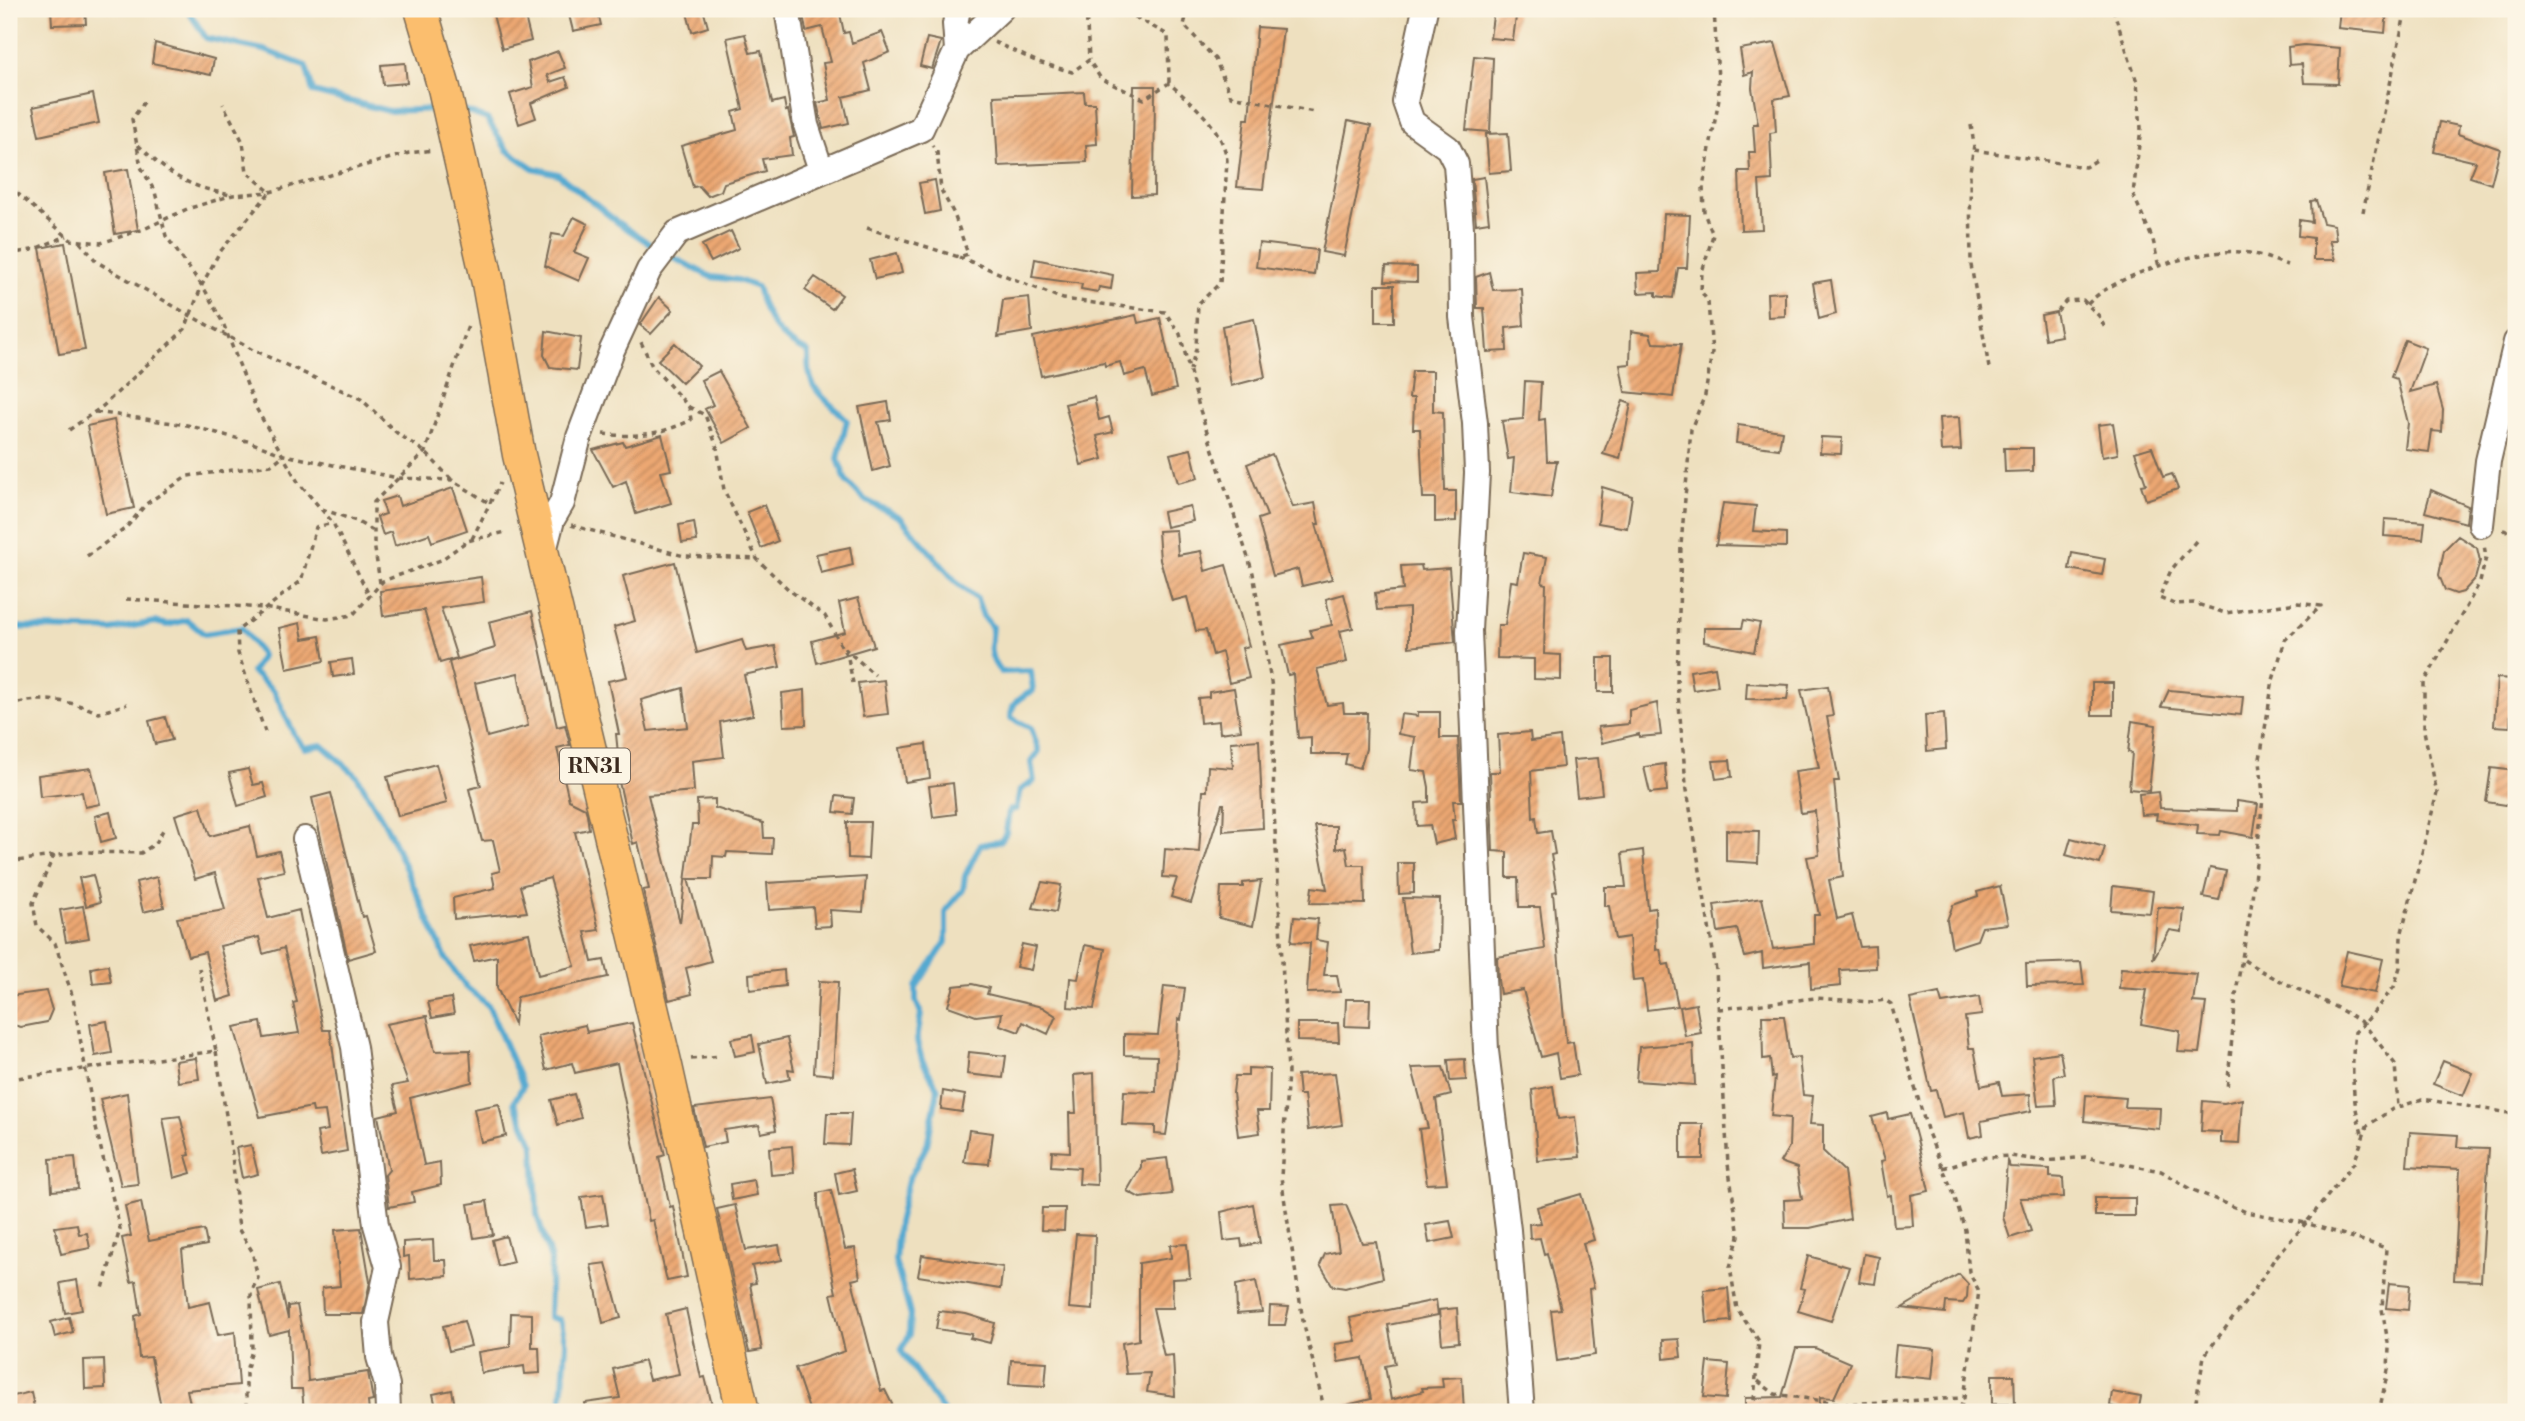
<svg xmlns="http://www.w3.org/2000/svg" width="2525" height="1421" viewBox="0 0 2525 1421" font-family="'Libre Bodoni',serif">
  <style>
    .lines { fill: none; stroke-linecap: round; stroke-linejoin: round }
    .stream { stroke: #54a9d0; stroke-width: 6 }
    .building { fill: url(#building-hatch); fill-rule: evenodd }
    .minor-casing { stroke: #7a6a56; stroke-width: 28 }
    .major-casing { stroke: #7a6a56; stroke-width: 35 }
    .path { stroke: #7a6a56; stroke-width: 3.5; stroke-dasharray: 5 5; stroke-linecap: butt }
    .minor { stroke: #fff; stroke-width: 24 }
    .major { stroke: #fbbe6e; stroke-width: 32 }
    .labels { text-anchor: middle; stroke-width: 6; stroke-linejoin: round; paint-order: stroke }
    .shield { fill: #fcf5e5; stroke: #75675a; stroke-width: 2 }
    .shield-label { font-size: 21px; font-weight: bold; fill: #3b2a1e }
  </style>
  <defs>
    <pattern id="building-hatch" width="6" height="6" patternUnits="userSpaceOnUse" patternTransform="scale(1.75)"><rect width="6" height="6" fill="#eca772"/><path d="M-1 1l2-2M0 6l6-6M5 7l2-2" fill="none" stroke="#c0885d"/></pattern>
  </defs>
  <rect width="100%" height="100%" fill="#fcf5e5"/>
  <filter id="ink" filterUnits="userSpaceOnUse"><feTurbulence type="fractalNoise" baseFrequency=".0143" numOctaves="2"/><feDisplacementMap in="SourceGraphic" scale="14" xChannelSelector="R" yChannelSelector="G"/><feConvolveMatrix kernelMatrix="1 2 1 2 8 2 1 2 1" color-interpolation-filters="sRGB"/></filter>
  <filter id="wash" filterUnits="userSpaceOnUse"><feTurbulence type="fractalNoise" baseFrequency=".00686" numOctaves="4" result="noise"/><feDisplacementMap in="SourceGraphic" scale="28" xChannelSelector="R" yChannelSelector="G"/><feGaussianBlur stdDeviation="1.57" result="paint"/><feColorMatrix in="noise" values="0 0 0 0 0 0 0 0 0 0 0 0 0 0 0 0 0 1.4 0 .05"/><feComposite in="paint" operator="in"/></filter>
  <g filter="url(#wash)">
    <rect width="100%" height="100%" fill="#eee0bf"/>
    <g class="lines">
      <path class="stream" d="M187 9 206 38 264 50 306 66 313 92 389 111 439 109
        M457 108 487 119 507 150 533 168 558 174 617 222 656 248
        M670 256 711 277 738 280 757 287C765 317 777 340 808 352 807 393 821 393 847 420L838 459 846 481 865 500 900 517 958 584 977 599 983 616 992 627C990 646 988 658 1001 672L1031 671 1033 691C1020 697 1011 702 1011 718L1031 728 1039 751 1031 762 1034 781 1020 790 1016 809 1009 810 1006 833 1001 841 980 845 965 876 963 890 946 910V942L916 987V1001L921 1013 917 1041 922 1060 938 1089 927 1145 908 1181 898 1223 895 1261 910 1313 909 1335 901 1351 944 1412
        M9 627 111 630 155 622 167 625 187 620 204 634 242 628 262 656 252 672 274 691 294 734 304 748 322 745 357 776 388 829 446 959 466 987 488 1005 523 1086 514 1102 534 1146 537 1215 551 1260 549 1317 560 1320 566 1344 561 1412"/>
    </g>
    <g id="blocks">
      <path class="building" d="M51 9H85L86 24 52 25Z
        M503 9H523L531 41 502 49 492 11Z
        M578 9H597L601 25 573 31 568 11Z
        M686 9H703L708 27 692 32Z
        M802 9H839L844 33 849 32 852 43 882 32 890 52 864 63 871 90 843 97 849 123 823 129 817 103 830 100 823 63 831 62 822 27 806 31Z
        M1494 9H1517L1513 40 1490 38Z
        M2340 9H2387L2385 33 2338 28Z
        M1257 27 1283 29 1263 189 1237 187 1245 119H1249Z
        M745 34 750 53 761 51 772 103 784 100 786 111 788 110 794 137 790 138 792 155 762 159 765 171 724 183 721 191 708 196 699 186 693 187 681 146 737 130 733 112 743 109 727 38Z
        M927 38 941 41 932 69 920 66Z
        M155 43 214 59 211 75 152 63Z
        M1775 43 1790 96 1774 99 1776 132 1770 133 1772 180 1759 181 1762 229 1741 230 1739 171H1750L1749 152H1755L1753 124H1758L1752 88 1753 72 1744 75 1740 49Z
        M2304 45 2340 48 2338 84 2304 83 2302 64 2289 65 2288 47Z
        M558 51 565 68 547 75 550 82 565 77 569 87 531 103 536 118 519 124 510 94 533 87 528 62Z
        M1474 56 1493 58 1490 132 1466 130Z
        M405 63 407 83 383 85 381 65Z
        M1134 86H1155L1154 195 1132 196Z
        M1084 92 1085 103H1095L1097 144 1086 145 1087 162 998 166 994 96Z
        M93 94 99 123 39 136 33 107Z
        M1348 121 1371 126 1344 256 1322 252Z
        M2440 122 2459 126 2458 134 2500 149 2491 184 2470 177 2476 162 2434 152Z
        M1508 133 1511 171 1489 173 1486 134Z
        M128 169 138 230 115 234 105 173Z
        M1484 177 1489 222 1476 224 1472 179Z
        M935 180 940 211 925 214 919 183Z
        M2316 200 2323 223 2334 225 2336 240H2329L2335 260H2313V238L2298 236 2299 220 2312 222 2311 201Z
        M1664 214 1690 215 1687 268H1678L1673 298 1656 296V292L1638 293 1637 273 1660 272Z
        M574 217 588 224 574 252 589 258 579 281 545 266 552 234 564 236Z
        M731 231 739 248 711 262 702 245Z
        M65 243 85 350 59 354 40 248Z
        M1259 243 1317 250 1314 275 1256 267Z
        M897 253 902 273 875 279 870 260Z
        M1035 259 1113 275 1111 289 1099 287 1098 292 1081 289 1082 284 1032 277Z
        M1386 266 1417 267V282L1385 281Z
        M1489 272 1493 290 1522 289 1524 326 1506 328 1507 351 1487 352 1484 308H1477L1476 277Z
        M815 277 842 295 832 309 805 290Z
        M1831 280 1836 314 1819 319 1813 283Z
        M1376 285H1394V322H1376Z
        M1785 292V316L1768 317 1767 293Z
        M659 297 673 310 651 334 640 325Z
        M1029 297 1032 331 998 337 1003 300Z
        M2056 312 2061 336 2045 339 2041 315Z
        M1136 315 1138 323 1160 318 1176 389 1152 396 1145 370 1124 376 1120 362 1105 366 1104 362 1041 376 1033 337Z
        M1254 319 1265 377 1231 386 1222 326Z
        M546 331 581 338 577 370 550 367 544 355Z
        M1631 331 1650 334 1653 343 1681 344 1673 397 1625 392 1620 365 1630 364Z
        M2405 340 2426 348 2410 392 2436 385 2443 410 2442 432 2432 431 2429 452 2405 449 2408 423 2397 379 2391 377Z
        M675 343 699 366 682 383 658 360Z
        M719 371 751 428 724 443 705 409 713 405 701 380Z
        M1412 371H1433V411L1443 412 1445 491H1456V521L1435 522V498H1423L1420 429H1413L1414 398H1409Z
        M1525 381 1541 382 1539 420 1545 419 1547 461H1557L1551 497 1511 492 1514 458 1508 459 1502 421 1523 419Z
        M1094 397 1099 420 1109 417 1113 432 1097 436 1103 459 1081 465 1065 404Z
        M1623 401 1631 404 1620 459 1603 454Z
        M888 402 891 420 878 422 890 466 873 471 859 407Z
        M1959 417 1961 450 1941 451 1939 418Z
        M114 420 134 508 106 514 87 426Z
        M2113 423 2118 454 2102 457 2098 425Z
        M1738 425 1782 431 1779 449 1736 443Z
        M662 435 671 470 661 472 671 503 636 514 626 481 613 487 593 450 623 442 625 446Z
        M1821 437 1842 438 1841 454 1820 453Z
        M2152 447 2163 477 2172 474 2178 489 2146 500 2141 485 2146 484 2135 452Z
        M2004 448H2033V471L2005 472Z
        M1191 449 1198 478 1178 483 1170 454Z
        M1272 454 1293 507 1315 503 1319 524H1316L1332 579 1302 586 1298 569 1273 576 1258 519 1267 516 1247 464Z
        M1602 487 1632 496 1627 528 1598 523Z
        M453 488 467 530 432 542 429 534 395 546 391 532 383 535 377 517 386 514 381 501 397 496 400 506Z
        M2431 490 2468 506 2466 523 2425 512Z
        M1723 503 1756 506 1753 531 1786 533V547L1716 545Z
        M764 505 778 541 761 548 747 512Z
        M1190 506 1193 521 1166 527 1163 512Z
        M2385 519 2425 522 2423 539 2384 536Z
        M694 522 697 541 682 543 679 525Z
        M1176 530 1178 555 1201 551 1205 571 1226 565 1249 646 1242 648 1249 678 1229 683 1222 652 1213 655 1206 630 1196 631 1187 597 1172 601 1160 560 1158 531Z
        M2458 536 2477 548 2480 561 2475 579 2463 592 2456 594 2445 590 2439 575 2444 550Z
        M850 547 853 565 821 573 816 554Z
        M1523 553 1547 557 1542 583 1546 584 1544 654 1561 655V680L1534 679V659L1497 658 1498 625H1505L1511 581 1518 582Z
        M2072 553 2105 559 2102 575 2069 569Z
        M675 562 697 653 742 640 746 651 775 646 780 667 744 675 753 715 720 722 724 757 692 761 694 791 648 795 680 923 692 825H698L697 800 715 799V808L763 823 764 838H773L772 854 727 852 726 857 713 856 712 879H688L711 961 686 968 692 994 669 1000 643 890 649 889 638 842 633 844 617 773H620L616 734H619L608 681 627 677 614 627 635 621 623 576ZM683 688 688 727 648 731 641 700Z
        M1421 565 1422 570 1449 568 1455 642 1409 647V608L1377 610 1375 593 1403 590 1401 566Z
        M481 577 484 602 441 608 457 658 440 663 424 610 383 616 380 591Z
        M1344 594 1353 628 1340 631 1347 662 1317 669 1327 705 1343 703 1344 713H1367L1366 749 1360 768 1345 764 1347 754H1311V737L1298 738 1293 674 1288 675 1281 645 1313 638 1310 630 1332 625 1326 599Z
        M858 598 874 646 817 663 812 641 845 632 839 603Z
        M532 611 557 727 565 725 570 745 557 748 569 800 585 808 587 814 589 829 575 832 599 930 585 932 592 962 604 960 608 977 517 997 514 1024 497 988V956L474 961 470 946 529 933 538 975 575 966 550 878 520 886 527 912 454 919 453 898 495 888 492 873 500 871 493 840 482 841 469 789 481 786 449 662 495 648 489 622ZM518 673 528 726 487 737 475 683Z
        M1744 620 1760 623 1754 652 1704 642V628H1742Z
        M300 623 303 639 320 636 324 661 287 669 279 628Z
        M1598 658H1613V692H1598Z
        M352 659 354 674 333 677 331 662Z
        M1715 667 1718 686 1693 690 1690 671Z
        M2497 678 2513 679 2510 727 2494 726Z
        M884 680 888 714 863 717 858 683Z
        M1747 683 1789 685 1787 700 1746 699Z
        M2092 683H2113V715H2092Z
        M1828 686 1833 716 1827 717 1839 781H1834L1843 877 1829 880 1837 919 1852 915 1860 947 1875 946 1876 968 1840 970 1841 986 1811 989 1810 962 1763 968 1762 953 1745 957 1737 929 1718 932 1714 905 1762 898 1773 949 1814 944V915H1819L1807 857 1819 855 1815 811 1801 813 1795 771 1819 768 1801 690Z
        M1234 688 1241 730 1220 733 1219 721 1200 723 1198 698 1209 697V692Z
        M805 690 806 725 784 726 782 693Z
        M2169 690 2243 697 2241 715 2161 707Z
        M1657 703 1661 735 1639 737V734L1602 743 1598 727 1629 724V710Z
        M1418 712H1440V738H1458L1461 801H1453L1455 820H1452L1455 839 1434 844 1430 825 1417 826 1416 803 1429 802V787L1426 772 1411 770 1415 737 1398 734 1401 714 1418 716Z
        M1944 713 1946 749 1927 751 1925 715Z
        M165 717 172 740 155 744 149 721Z
        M2132 721 2156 725 2149 791 2129 789 2132 753 2128 752Z
        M1530 732 1531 741 1560 737 1563 767 1531 771 1533 818 1536 817 1538 833 1551 831 1555 854 1551 855 1557 891 1553 892 1566 1043 1573 1042 1578 1075 1560 1078 1556 1053 1541 1057 1523 990 1500 994 1498 980 1497 957 1545 949 1540 907H1519L1518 878H1507V852L1493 851 1490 772H1500L1498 735Z
        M1259 740 1263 828 1223 831 1224 804H1222L1191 903 1171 897 1177 878 1163 877 1165 849 1199 852 1203 791H1207L1208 766 1233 768 1231 742Z
        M926 744 930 778 905 782 900 748Z
        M1598 758 1602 794 1577 797 1573 760Z
        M1730 760 1732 777 1716 779 1713 761Z
        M436 764 447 803 398 816 387 777Z
        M1665 764 1667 791 1650 793 1644 767Z
        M91 768 100 804 85 807 82 792 40 797 38 775Z
        M2491 768 2516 771 2513 806 2486 802Z
        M248 769 253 785 263 783 267 797 238 806 229 773Z
        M953 783 956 814 933 817 929 786Z
        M2158 792 2160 808 2237 811V801L2258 804 2253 837 2221 831 2220 835 2197 834 2198 825 2156 820 2157 814 2141 815 2139 794Z
        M331 793 362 917 366 916 376 951 348 959 312 798Z
        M836 796 854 798 852 814 834 812Z
        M201 807 210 836 250 826 257 856 279 851 284 871 258 877 268 918 299 910 323 1030H330L347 1151 321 1156 317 1132 328 1130 325 1111 313 1112 312 1107 260 1117 234 1027 261 1022 264 1038 299 1033 293 1003 297 1002 284 948 263 954 259 937 220 946 233 996 217 1001 205 952 188 956 177 918 225 910 215 873 195 879 175 815Z
        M110 812 116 838 101 842 95 816Z
        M847 822H870L868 859 848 858Z
        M1315 826H1336V849L1346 847 1349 865H1364L1365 904 1310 903 1312 887 1327 889Z
        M1726 830 1759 831 1758 863 1726 861Z
        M2071 838 2105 847 2100 864 2066 855Z
        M1643 850 1648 909 1655 908 1656 950 1660 949 1663 965 1669 964 1678 1006 1647 1010 1643 980 1633 981 1629 937 1615 939 1609 906H1605V887H1626L1622 853Z
        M1398 863H1414V893L1399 894Z
        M2210 868 2226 871 2219 900 2203 897Z
        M93 875 100 902 86 906 79 878Z
        M157 877 164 907 143 912 136 882Z
        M866 877 863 912 830 910 831 926 815 927 813 907 769 910 767 883Z
        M1261 881 1253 926 1219 918 1221 887H1243V883Z
        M1042 882 1061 885 1056 912 1033 908Z
        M2000 886 2008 924 1982 927 1977 940 1952 948 1947 920 1953 905 1978 896 1977 892Z
        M2113 886 2153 891 2150 913 2111 910Z
        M1403 898 1440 899 1439 950 1410 953Z
        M83 906 89 938 66 942 60 910Z
        M2158 907 2184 909 2182 932 2170 930 2153 959Z
        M1294 917 1318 919 1316 940 1328 942 1324 975H1337L1340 992 1307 993 1310 943 1291 942Z
        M1022 944 1036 947 1031 970 1016 967Z
        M1085 945 1105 949 1094 1009 1068 1007 1070 978 1078 979Z
        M2347 951 2383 959 2375 993 2339 986Z
        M2081 962 2084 985 2027 986 2026 964Z
        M108 965 111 982 93 984 91 968Z
        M2121 968 2197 974 2193 1002 2206 1003 2199 1053 2178 1052 2180 1031 2141 1024 2147 990 2119 988Z
        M784 970 785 986 750 990 749 974Z
        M819 981 838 982 833 1075 814 1073Z
        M972 984 989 988 987 994 1042 1007 1056 1016 1048 1034 1023 1022 1019 1032 1000 1025 1002 1013 976 1016 948 1006 954 986Z
        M1164 986 1185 988 1181 1020 1178 1019 1176 1069 1166 1135 1155 1134V1126L1122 1125 1124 1091 1156 1092 1157 1056 1124 1055V1034L1158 1035Z
        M46 991 52 1010 47 1022 21 1027 9 1024V996Z
        M1939 993 1942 1003 1979 997 1982 1015 1965 1017 1969 1048H1974L1981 1086 1999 1082 2002 1096 2030 1094 2031 1111 1981 1121 1983 1135 1969 1138 1964 1112 1943 1117 1936 1090 1931 1091 1910 999Z
        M451 998 454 1014 432 1018 428 1002Z
        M1346 999H1370L1369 1027 1345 1026Z
        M1696 1004 1701 1033 1685 1036 1680 1007Z
        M427 1016 435 1051 470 1050 472 1082 410 1098 424 1165 440 1162 441 1185 412 1192 414 1202 389 1207 385 1175 389 1170 378 1116 398 1111 392 1086 408 1083 386 1024Z
        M1762 1016H1784L1790 1058 1799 1057 1803 1095 1813 1096 1810 1124 1823 1125V1151L1844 1171 1850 1219 1810 1228H1785L1784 1200 1802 1199 1797 1168 1780 1162 1789 1147 1790 1118 1771 1116 1775 1077 1772 1078 1770 1058 1763 1059Z
        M107 1021 112 1053 95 1056 90 1024Z
        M632 1023 665 1155 659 1157 670 1207 673 1206 687 1277 667 1281 653 1220 649 1221 617 1063 575 1073 572 1063 546 1070 538 1036 585 1025 587 1032Z
        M1297 1023H1338L1339 1042 1297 1041Z
        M752 1035 755 1052 735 1056 731 1039Z
        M787 1038 794 1070 788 1069 790 1079 767 1084 759 1044Z
        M1693 1043 1695 1085 1636 1081 1639 1047Z
        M969 1052 1006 1056 1003 1078 967 1074Z
        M2060 1052 2064 1074 2054 1076 2056 1105 2038 1106 2032 1056Z
        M196 1058 199 1079 178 1082 175 1061Z
        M1465 1059 1466 1080 1450 1081 1448 1060Z
        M2443 1061 2473 1073 2463 1096 2433 1084Z
        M1443 1067 1451 1095 1436 1099 1447 1183 1427 1184 1419 1129 1428 1128 1412 1068Z
        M1248 1068 1270 1069 1269 1111H1257L1260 1133 1238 1136 1233 1093 1235 1076H1248Z
        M1094 1073 1097 1185 1079 1184 1080 1168 1051 1166 1052 1151 1070 1152 1069 1113H1076L1074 1075Z
        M1335 1073 1342 1125 1308 1130 1304 1095H1299L1297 1075Z
        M1553 1086 1558 1119 1575 1117 1580 1157 1538 1161 1532 1090Z
        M943 1091 965 1095 962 1112 941 1109Z
        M127 1093 138 1184 121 1186 100 1099Z
        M574 1094 581 1118 558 1125 551 1100Z
        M2086 1095 2126 1098 2125 1107 2160 1108 2159 1129 2084 1121Z
        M770 1099 776 1130 761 1133 759 1125 724 1130 726 1142 703 1147 694 1108Z
        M2242 1099 2239 1144 2221 1143V1132L2201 1131 2203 1101 2224 1103Z
        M499 1104 506 1136 481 1142 474 1109Z
        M827 1113H851L849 1145 825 1144Z
        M1887 1113 1888 1119 1910 1114 1918 1143 1929 1191 1911 1195 1913 1226 1894 1227 1891 1195 1887 1196 1881 1161 1885 1160 1872 1117Z
        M180 1116 190 1155 186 1156 191 1173 174 1178 163 1118Z
        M1681 1124H1703V1159H1681Z
        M969 1130 993 1133 989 1164 964 1162Z
        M2410 1132 2458 1135 2457 1147 2489 1148 2481 1281 2454 1280 2460 1169 2407 1166Z
        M251 1145 258 1174 242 1178 236 1148Z
        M792 1146 794 1173 771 1175 769 1148Z
        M75 1157 78 1189 52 1191 50 1159Z
        M1167 1158 1172 1194 1140 1198 1127 1191 1141 1167V1161Z
        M2007 1161 2010 1167 2050 1169V1177L2063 1178 2064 1197 2020 1198 2031 1231 2010 1238 2003 1217Z
        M852 1169 857 1191 839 1195 835 1173Z
        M754 1180 757 1195 732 1200 730 1184Z
        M831 1190 845 1249 855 1248 860 1278 852 1280 881 1391 885 1390 896 1412H810L795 1368 845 1351 831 1294 836 1293 818 1205V1193Z
        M603 1194 608 1224 586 1227 581 1197Z
        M1581 1194 1594 1240 1583 1243 1594 1288 1589 1289 1595 1355 1557 1361 1551 1310 1561 1309 1547 1253 1544 1254 1540 1238 1530 1239 1529 1224 1541 1223 1537 1207Z
        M2095 1198H2135V1216H2095Z
        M487 1201 493 1235 474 1238 468 1204Z
        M141 1202 149 1241 204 1230 207 1245 182 1250 188 1307 210 1302 218 1335 235 1332 239 1385 187 1390 191 1408 172 1412H162L151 1357 139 1358 135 1316 141 1314 136 1281 131 1282 122 1238 131 1236 125 1206Z
        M1253 1204 1260 1243 1242 1246 1241 1239 1224 1241 1221 1212Z
        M735 1205 746 1250 779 1245 782 1260 752 1266 756 1283 750 1284 762 1350 749 1352 717 1209Z
        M1346 1205 1362 1243 1376 1242 1383 1278 1345 1288 1333 1286 1320 1265 1325 1254 1339 1251 1332 1206Z
        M1042 1208H1065L1064 1231 1041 1230Z
        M1450 1221 1454 1238 1429 1243 1426 1225Z
        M77 1224 79 1234 87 1233 90 1248 61 1254 55 1227Z
        M361 1228 370 1282 363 1314H323L322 1288 340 1286 335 1230Z
        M1076 1234 1095 1235 1093 1310 1069 1308Z
        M506 1236 513 1262 498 1266 492 1240Z
        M433 1240 434 1260H446L447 1276 410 1279 409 1256 403 1257V1242Z
        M1187 1244 1190 1278 1172 1279 1173 1308H1153L1164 1356 1173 1355 1175 1396 1147 1392 1150 1373 1126 1374 1122 1343 1139 1340V1263L1171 1258 1170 1245Z
        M1864 1254 1879 1257 1875 1284 1859 1282Z
        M922 1255 1003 1267 1000 1289 918 1276Z
        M1808 1256 1849 1267 1831 1321 1798 1311 1805 1289 1800 1288Z
        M606 1263 621 1318 603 1323 591 1265Z
        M1959 1274 1968 1284 1967 1297 1963 1303 1946 1302 1945 1313 1902 1308Z
        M77 1280 82 1310 65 1313 60 1283Z
        M1256 1281 1262 1312 1237 1314 1236 1285Z
        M2389 1283 2410 1285 2408 1310 2386 1308Z
        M280 1284 288 1319V1306L297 1305 306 1352 308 1381 368 1372 373 1401 368 1402 369 1412H304L302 1389H291L289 1330 269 1335 258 1290Z
        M1728 1288 1731 1321 1707 1323 1704 1290Z
        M1436 1300 1438 1315 1388 1325 1395 1364 1385 1366 1391 1400 1423 1391 1422 1388 1443 1387 1442 1378 1462 1377 1464 1412H1340L1339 1407 1371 1399 1363 1358 1338 1362 1335 1344 1356 1341 1350 1318Z
        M1270 1306 1289 1307 1285 1325H1269Z
        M1457 1308 1459 1342 1442 1344 1439 1310Z
        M686 1309 701 1378 705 1377 713 1409 699 1412H682L681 1408 659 1412H586L585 1403 620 1398 613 1369 644 1361 649 1380 679 1374 666 1314Z
        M939 1311 966 1314 995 1323 990 1343 970 1338 972 1334 936 1329Z
        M511 1313 532 1314V1347H539L540 1373 525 1374 524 1366 481 1373 478 1352 510 1347Z
        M69 1317 73 1332 55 1337 51 1322Z
        M464 1321 471 1346 449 1351 443 1326Z
        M1679 1339 1681 1357 1664 1359 1663 1340Z
        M1896 1345 1935 1349 1932 1379 1893 1375Z
        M1796 1348H1815L1850 1363 1834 1398 1820 1397 1819 1412H1745V1398L1782 1397Z
        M104 1359 105 1388 85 1389 84 1360Z
        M1011 1360 1047 1362 1045 1386 1009 1384Z
        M1708 1362 1729 1364 1726 1399 1704 1397Z
        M1992 1375H2014L2015 1404H1992Z
        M452 1390 456 1412H437L433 1394Z
        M31 1392 35 1412H9V1397Z
        M2112 1392 2141 1397 2138 1412 2110 1406Z"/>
    </g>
  </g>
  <g filter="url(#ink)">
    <use href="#blocks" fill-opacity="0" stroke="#7a6a56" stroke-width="2"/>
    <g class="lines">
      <g class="minor-casing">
        <path id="minor" d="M787 9 806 125 821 170
          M1425 9 1405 102 1412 122 1448 148 1456 164 1461 228 1462 317 1475 423 1477 473 1469 631 1486 1051 1508 1230 1522 1412
          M957 50 1001 9
          M2481 525 2488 461 2516 342
          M544 551 552 520 562 503 579 437 612 350 649 270 677 233 921 129 957 50 955 24 958 9
          M305 839 354 1047 376 1225 388 1267 376 1322 379 1357 387 1385 388 1412"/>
      </g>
      <g class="major-casing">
        <path id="major" d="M421 9 444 88 488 283 519 455 666 1066 743 1412"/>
      </g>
      <path class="path" d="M1086 9 1089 59
        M1129 9 1135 17 1168 35 1169 83
        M1188 9 1184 25 1215 59 1231 96 1314 112
        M1714 9 1719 98 1703 187 1704 213 1713 235 1702 272 1701 291 1708 302 1712 353 1705 395 1691 429 1681 545 1677 682 1686 784 1716 970 1728 1164 1739 1236 1730 1267 1737 1309 1759 1341 1753 1412
        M2113 9 2137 82 2141 128 2133 194 2153 240 2159 267
        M994 42 1038 62 1072 72 1089 60 1101 79 1144 99 1169 83C1193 105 1222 126 1227 160L1220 283 1198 304 1196 349 1190 370
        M144 102 132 119 141 167 155 192 166 236 205 290 223 323 256 408 298 482 333 523 370 597
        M1971 125 1974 145 1970 171 1971 265 1989 368
        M138 145C171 176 186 186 231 195
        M1974 150 2085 167 2097 160
        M9 186 71 240 101 243 144 229 187 209 233 195 270 192 409 153 434 150
        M2363 212 2406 9
        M867 228 959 257 968 254 954 214 941 190 937 152 932 145
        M80 242 97 262 191 316 251 349 361 399 397 433 425 452 452 480
        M9 254 32 250 67 236
        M959 257 1063 299 1165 312 1180 334 1199 407 1253 573 1272 688 1274 811 1288 1072 1281 1177 1303 1321 1325 1412
        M2088 304C2111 276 2203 248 2240 252 2257 253 2270 259 2287 265
        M2057 311 2066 301 2083 300 2099 316 2106 330
        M689 407 705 415 717 447 724 490 757 559 789 590 825 616 848 658 853 683
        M96 412 187 425 247 441 284 455 398 478 452 480 489 503
        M69 430 103 406 185 329 202 285 219 253 270 192 247 172 243 142 223 104
        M603 434C635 438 662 434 691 420L689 407 652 366 640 340
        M322 509 356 521 373 531
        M571 525 684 556 757 559
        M2503 530 2516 533
        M472 539 500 483
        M2196 541 2171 570 2159 598 2174 604 2194 603 2225 613 2297 603 2321 606 2285 640 2273 680 2260 759 2263 798 2251 908 2237 986 2227 1089
        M87 556 126 528 146 504 188 476 271 465 284 455
        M380 583 374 543V502L425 452 469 323
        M126 599 264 608 327 619 353 615 383 581 441 560 467 541 506 532
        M844 648 875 675
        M9 706C38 695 71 700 99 713L127 704
        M265 732 238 653 237 631 301 581 316 527 333 523
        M54 855 33 903 37 926 55 943 73 998 96 1128 120 1229 102 1292
        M9 862 81 852 141 853 156 843 163 830
        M2244 960C2282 986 2326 998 2364 1024L2394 987 2400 967 2401 936 2437 793 2424 731V683L2480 582 2486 557 2484 545
        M1719 1009 1815 998 1872 1002 1885 1000 1891 1004 1928 1133 1953 1192 1965 1230 1969 1272 1979 1291 1964 1398 1959 1412
        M216 1051 232 1154 239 1230 252 1251 258 1278 251 1292 252 1350 246 1371V1412
        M691 1059 720 1056
        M9 1079 216 1051 199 968
        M2362 1133C2352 1103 2351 1064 2355 1032L2364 1024 2395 1064 2398 1107
        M1943 1168 1975 1158 2010 1156 2046 1161 2085 1157 2161 1171 2191 1189 2246 1212 2306 1223 2354 1163 2367 1126 2391 1110 2422 1099 2516 1114
        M1758 1381 1775 1394 1844 1404 1964 1398
        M2194 1412 2204 1356 2253 1292 2275 1258 2306 1223 2386 1248 2382 1309 2389 1348 2388 1370 2379 1412"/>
      <use href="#minor" class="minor"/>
      <use href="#major" class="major"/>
    </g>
  </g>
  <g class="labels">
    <rect class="shield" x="560" y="748.5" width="70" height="35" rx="5"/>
    <g class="shield-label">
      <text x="595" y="773">RN31</text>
    </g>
  </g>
  <rect width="2525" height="1421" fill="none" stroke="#fcf5e5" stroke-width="35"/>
</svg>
